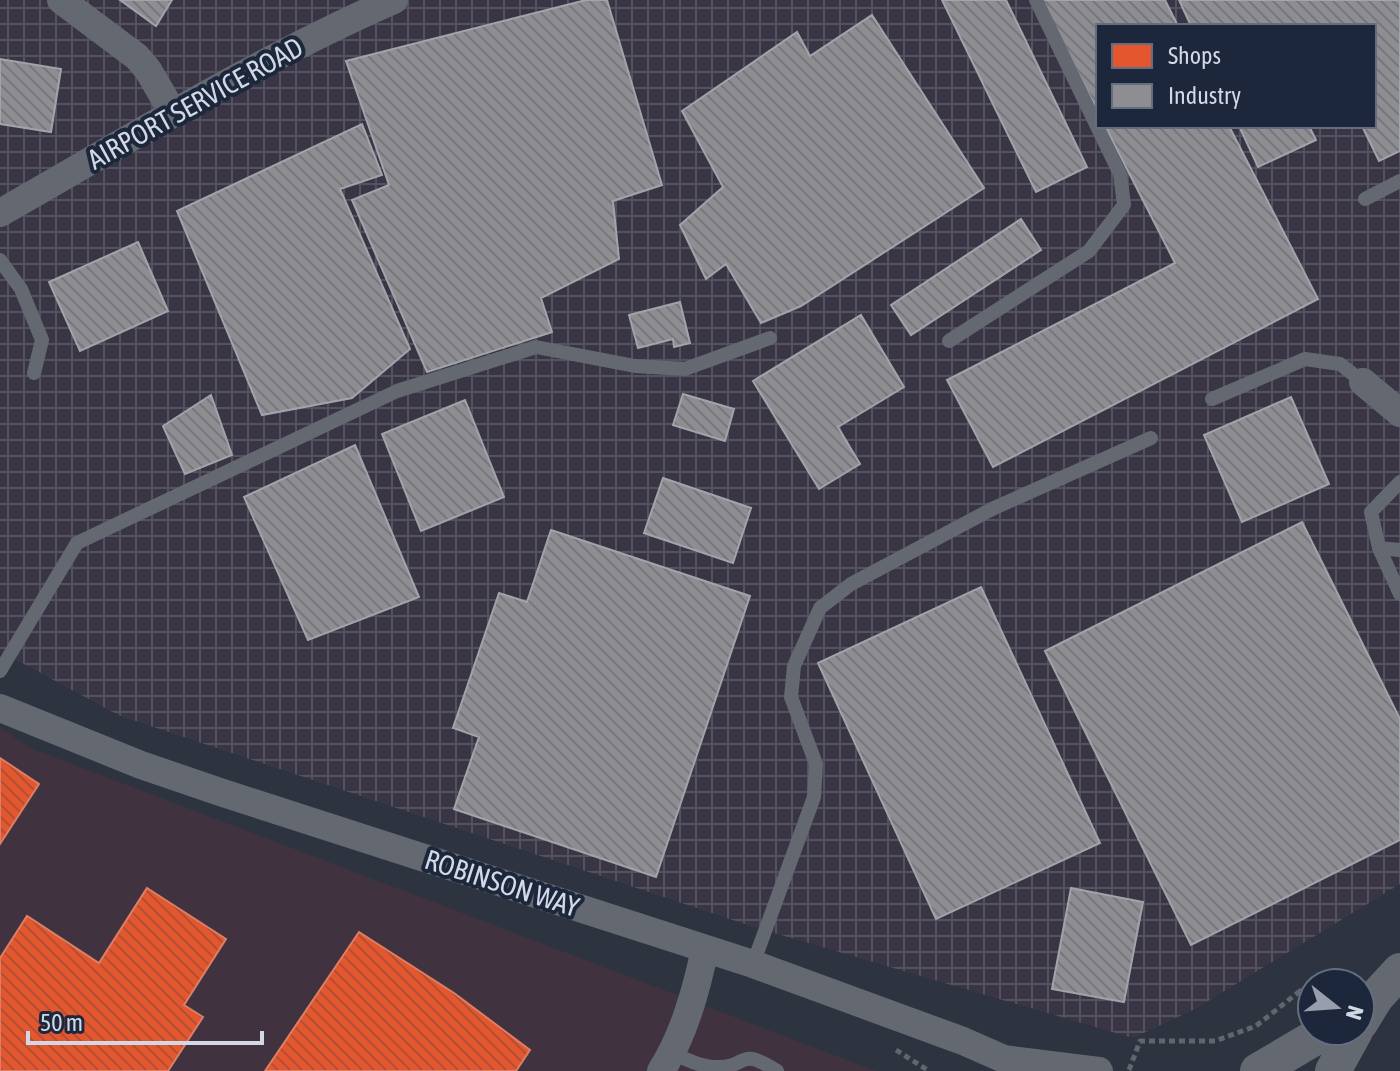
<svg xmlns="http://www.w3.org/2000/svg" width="1400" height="1071" viewBox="0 0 1400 1071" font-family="'Asap Condensed',sans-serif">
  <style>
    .commercial { fill: #40333f }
    .industrial { fill: url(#industrial-grid); fill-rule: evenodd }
    .shops { fill: url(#shops-back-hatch); stroke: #de7e65; stroke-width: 2 }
    .industry { fill: url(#industry-back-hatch); stroke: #a1a4ab; stroke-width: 2 }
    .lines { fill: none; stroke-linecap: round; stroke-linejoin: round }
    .path { stroke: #61656d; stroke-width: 5; stroke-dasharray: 6 4; stroke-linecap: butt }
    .service { stroke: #646971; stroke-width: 14 }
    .minor { stroke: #646971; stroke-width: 28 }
    .tertiary { stroke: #646971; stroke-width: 36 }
    .labels { text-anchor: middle; stroke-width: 8; stroke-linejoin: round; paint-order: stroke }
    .street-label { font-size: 28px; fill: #d1d8e6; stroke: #1d273c }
  </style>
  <defs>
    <pattern id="industrial-grid" width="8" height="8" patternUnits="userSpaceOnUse" patternTransform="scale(2)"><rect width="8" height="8" fill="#3a3545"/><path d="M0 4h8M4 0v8" fill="none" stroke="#555260"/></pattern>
    <pattern id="shops-back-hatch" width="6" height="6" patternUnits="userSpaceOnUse" patternTransform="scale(2)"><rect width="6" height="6" fill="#e4572e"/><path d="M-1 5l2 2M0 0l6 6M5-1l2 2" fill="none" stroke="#b25035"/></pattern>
    <pattern id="industry-back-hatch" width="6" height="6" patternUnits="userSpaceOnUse" patternTransform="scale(2)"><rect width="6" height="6" fill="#8d8d92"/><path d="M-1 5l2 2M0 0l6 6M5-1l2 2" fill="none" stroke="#76767b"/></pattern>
  </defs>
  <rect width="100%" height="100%" fill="#2d333f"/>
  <path class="commercial" d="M0 727 30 748 876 1071H0Z"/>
  <path class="industrial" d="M0 0H1400V884L1195 1009 1133 1038 760 929 118 715 0 651ZM1098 26H1374V126H1098Z"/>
  <path class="shops" d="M0 758 39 784 0 844Z
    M147 888 226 939 184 1005 203 1017 168 1071H0V958L27 916 99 963Z
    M359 932 454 993 530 1050 516 1071H265Z"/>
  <path class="industry" d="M120 0H172L156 26Z
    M586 0H607L662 185 613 201 619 259 541 298 552 332 427 372 352 200 389 185 346 61Z
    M942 0H1006L1087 167 1036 192Z
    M1041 0H1165L1178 26H1098V112Z
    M1179 0H1400V151L1379 161 1362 126H1374V26H1191Z
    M872 15 984 188 801 306 761 323 726 264 706 279 680 225 723 187 682 111 797 32 810 56Z
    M0 59 61 69 51 132 0 124Z
    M362 124 382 175 340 189 410 349 352 398 262 415 177 211Z
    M1105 126H1229L1318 299 993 467 947 380 1175 263Z
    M1239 126H1309L1316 140 1258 167Z
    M1021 219 1041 250 911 335 891 305Z
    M138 242 168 311 80 351 49 282Z
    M680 302 690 343 674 347 673 339 638 348 629 315Z
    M861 315 904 387 838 427 860 464 819 489 753 381Z
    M683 394 734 409 725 441 673 425Z
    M211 395 232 455 185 474 163 426Z
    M1291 397 1329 484 1242 522 1204 435Z
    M465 400 504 497 421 531 382 434Z
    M355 445 419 597 308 640 244 497Z
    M663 478 751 508 733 563 644 533Z
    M1302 522 1400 719V840L1191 945 1045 651Z
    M551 530 750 596 656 877 454 809 479 737 453 728 499 593 527 602Z
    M981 587 1100 843 936 919 818 663Z
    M1071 888 1143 902 1124 1002 1052 989Z"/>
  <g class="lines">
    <path class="path" d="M896 1050 929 1071
      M1129 1070 1140 1041H1215L1256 1026 1300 991 1308 1004"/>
    <path class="service" d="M1365 199 1400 181
      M0 260 21 289 42 340 34 373
      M949 341 1089 251 1124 205 1120 174 1036 0
      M1212 399 1305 359 1340 364 1363 382
      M1400 482 1371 512 1379 548 1400 594
      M1379 548 1400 550
      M0 671 77 543 397 391 536 347 635 366 685 369 770 338
      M753 964 814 797 816 764 791 697 794 666 820 608 851 584 992 509 1151 438
      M672 1053C686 1059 701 1067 716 1067 750 1068 736 1045 777 1071"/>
    <path class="minor" d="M61 0 137 57 148 70 173 113
      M0 213C130 139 257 60 394 0
      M1363 382 1400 413
      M0 708 141 765 223 793 753 964 963 1041 1004 1059 1021 1071
      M1004 1059 1099 1071
      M661 1071C684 1035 696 991 705 949"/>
    <path class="tertiary" d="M1360 1023 1376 997 1400 971
      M1258 1071 1326 1031
      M1333 1071 1355 1031"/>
  </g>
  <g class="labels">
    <g class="street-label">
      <text transform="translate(195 103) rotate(-29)" y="10">AIRPORT SERVICE ROAD</text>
      <text transform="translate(502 883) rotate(18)" y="10">ROBINSON WAY</text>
    </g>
  </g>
  <rect x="1096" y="24" width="280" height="104" fill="#1d273c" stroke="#656e80" stroke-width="2"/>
  <rect x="1112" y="44" width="40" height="24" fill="#e4572e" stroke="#656e80" stroke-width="2"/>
  <text x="1168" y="64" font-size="24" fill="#d1d8e6">Shops</text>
  <rect x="1112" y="84" width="40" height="24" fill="#8d8d92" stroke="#656e80" stroke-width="2"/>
  <text x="1168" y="104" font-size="24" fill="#d1d8e6">Industry</text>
  <g transform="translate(1336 1007) rotate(107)"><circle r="38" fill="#1d273c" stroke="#656e80" stroke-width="2"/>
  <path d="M0-6L14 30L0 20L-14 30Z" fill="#989eac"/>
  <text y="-12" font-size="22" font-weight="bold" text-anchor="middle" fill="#d1d8e6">N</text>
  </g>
  <path d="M28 1031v12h234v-12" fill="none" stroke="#d1d8e6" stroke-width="4"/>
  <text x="40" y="1031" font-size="24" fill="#d1d8e6" stroke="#1d273c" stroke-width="6" paint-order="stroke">50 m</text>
</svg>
